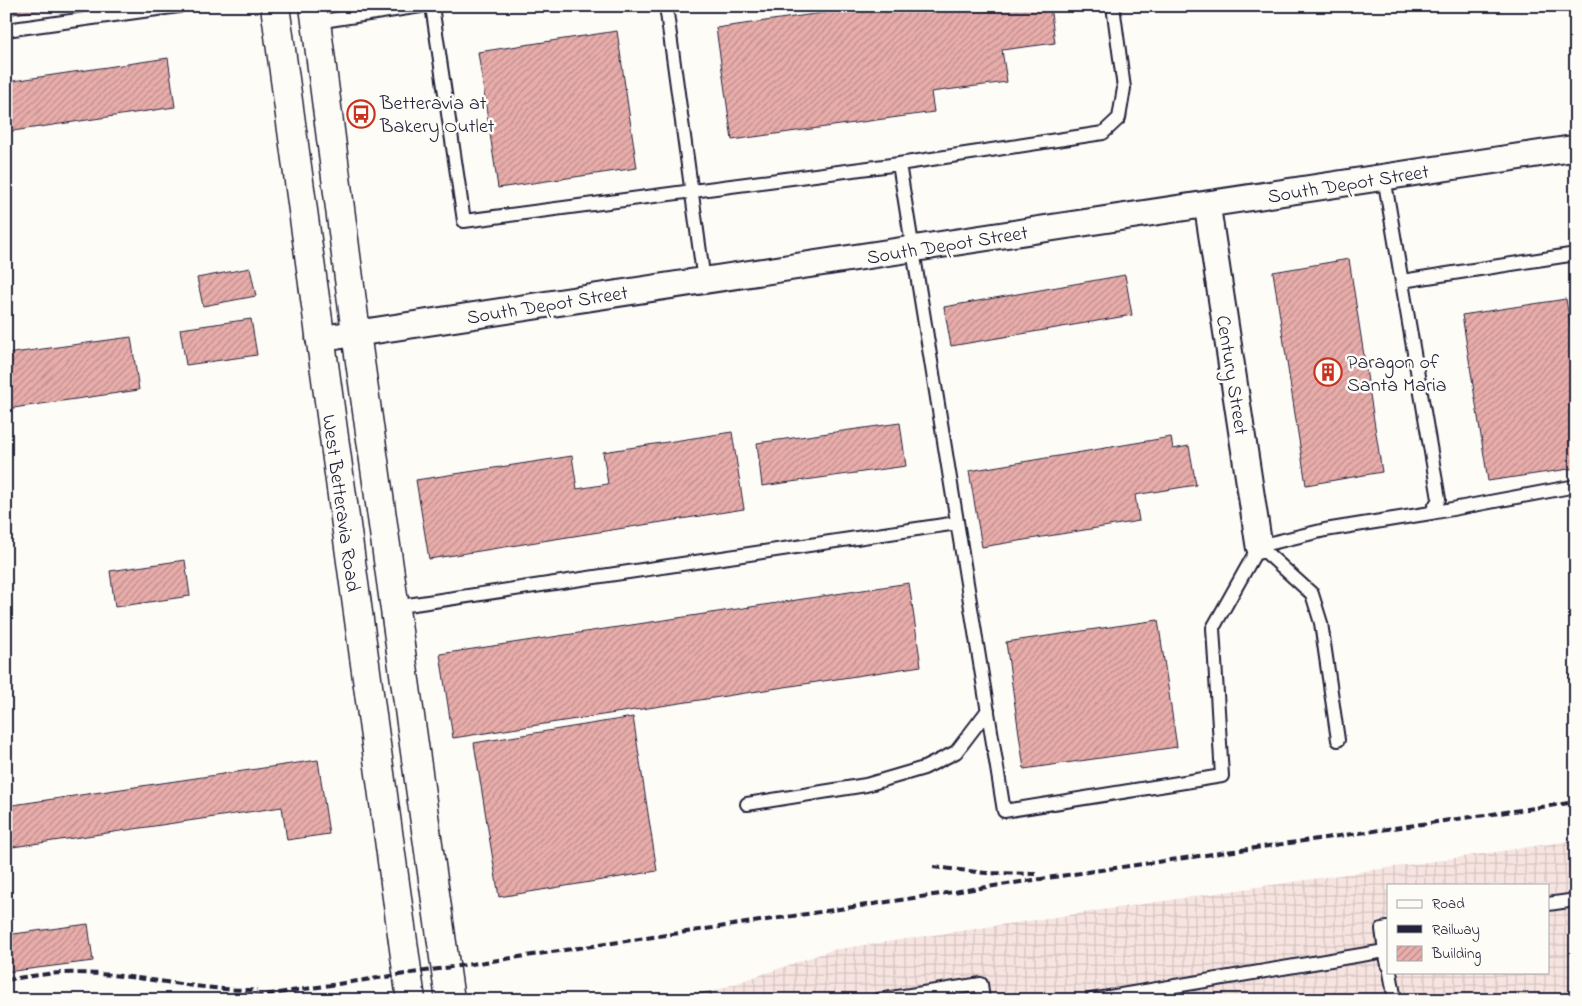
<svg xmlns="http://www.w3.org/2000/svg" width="1582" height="1006" viewBox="0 0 1582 1006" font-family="'Indie Flower',sans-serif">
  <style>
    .industrial { fill: url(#industrial-grid); fill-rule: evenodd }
    .building { fill: url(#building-hatch); stroke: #22223b }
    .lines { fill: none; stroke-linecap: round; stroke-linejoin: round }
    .lane-casing { stroke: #22223b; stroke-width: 16 }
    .street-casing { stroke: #22223b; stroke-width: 29 }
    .secondary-casing { stroke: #22223b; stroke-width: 31 }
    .lane { stroke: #fdfcf7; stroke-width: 12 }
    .street { stroke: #fdfcf7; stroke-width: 25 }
    .secondary { stroke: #fdfcf7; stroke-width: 28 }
    .rail { stroke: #22223b; stroke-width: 4; stroke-dasharray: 8 4; stroke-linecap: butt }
    .labels { text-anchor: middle; stroke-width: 5; stroke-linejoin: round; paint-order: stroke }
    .poi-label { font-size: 20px; fill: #22223b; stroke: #fdfcf7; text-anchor: start }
    .street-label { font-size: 20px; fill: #22223b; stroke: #fdfcf7 }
  </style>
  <defs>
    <pattern id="industrial-grid" width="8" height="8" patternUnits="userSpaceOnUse" patternTransform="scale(1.25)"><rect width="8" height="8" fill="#f7e4e0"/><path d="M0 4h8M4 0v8" fill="none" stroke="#d3c3c1"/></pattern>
    <pattern id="building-hatch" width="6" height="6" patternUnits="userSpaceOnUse" patternTransform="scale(1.25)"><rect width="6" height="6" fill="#e8adaa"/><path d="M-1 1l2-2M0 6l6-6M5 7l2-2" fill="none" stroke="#bc8c8c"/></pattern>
  </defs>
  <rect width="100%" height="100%" fill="#fdfcf7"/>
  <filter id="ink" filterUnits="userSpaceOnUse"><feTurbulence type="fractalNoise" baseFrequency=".02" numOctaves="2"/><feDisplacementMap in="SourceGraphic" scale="10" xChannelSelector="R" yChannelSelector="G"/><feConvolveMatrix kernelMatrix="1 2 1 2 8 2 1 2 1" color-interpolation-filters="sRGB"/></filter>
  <g filter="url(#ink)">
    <path class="industrial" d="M1576 840V1000H655L711 992 832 950ZM1388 885H1548V972H1388Z"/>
    <path class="building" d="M6 6H71L6 15Z
      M871 6H1050L1055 43 1002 50 1007 82 931 92 934 112 732 140 716 28Z
      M617 31 637 168 498 188 478 52Z
      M168 58 175 107 6 132V82Z
      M1349 259 1382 472 1306 485 1273 272Z
      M250 268 256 296 203 306 197 278Z
      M1125 275 1132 315 951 346 944 307Z
      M1566 299 1576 362V468L1488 481 1462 315Z
      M251 319 257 355 186 365 180 329Z
      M131 337 139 390 6 409V354Z
      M900 423 906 466 762 486 757 443Z
      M732 432 744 509 429 559 416 480 572 456 577 489 608 484 603 452Z
      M1171 437 1173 449 1189 446 1196 485 1135 495 1139 521 982 547 969 471Z
      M185 560 190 596 115 607 110 571Z
      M909 583 921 666 453 738 440 654Z
      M1158 620 1177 747 1024 769 1006 642Z
      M633 717 657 871 499 897 474 743Z
      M318 760 329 834 287 840 282 807 6 848V806Z
      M88 924 93 961 6 972V935Z
      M711 992 712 1000H655Z"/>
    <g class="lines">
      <g class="lane-casing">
        <path id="lane" d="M432 6 464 221 899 164
          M666 6 704 281
          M1113 6 1124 88 1119 118 1103 133 899 164 1004 811 1222 776 1213 628 1259 546 1325 530 1431 513 1439 499 1384 177
          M316 22 421 6
          M6 30 179 6
          M1402 281 1576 254
          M1431 513 1576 486
          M1259 546 1312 594 1321 623 1338 740
          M394 607 957 523
          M747 804 866 785 924 768 956 752 988 710
          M1548 904 1576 900
          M1385 951 1382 929 1388 928
          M1390 972 1395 1000
          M878 1000 981 984 983 1000
          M1091 1000 1385 951 1388 965"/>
      </g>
      <g class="street-casing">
        <path id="street" d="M1207 204 1259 546
          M319 339 1576 148"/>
      </g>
      <g class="secondary-casing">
        <path id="secondary" d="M275 6 411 1000
          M314 6 356 333 450 1000"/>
      </g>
      <use href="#lane" class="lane"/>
      <use href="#street" class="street"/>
      <use href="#secondary" class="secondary"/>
      <path class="rail" d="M933 867 986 873 1036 874
        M6 980C30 976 54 972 78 973 138 974 197 991 257 990
        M231 1000 1094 871 1576 802"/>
    </g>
  </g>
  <defs>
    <g id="bus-ring" transform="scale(1.4375)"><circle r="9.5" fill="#fdfcf7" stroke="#c8321e" stroke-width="1.5"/><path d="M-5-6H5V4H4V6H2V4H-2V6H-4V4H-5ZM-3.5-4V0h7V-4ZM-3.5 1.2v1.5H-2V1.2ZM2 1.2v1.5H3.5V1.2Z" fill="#c8321e"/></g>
    <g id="building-ring" transform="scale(1.4375)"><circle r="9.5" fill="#fdfcf7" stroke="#c8321e" stroke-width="1.5"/><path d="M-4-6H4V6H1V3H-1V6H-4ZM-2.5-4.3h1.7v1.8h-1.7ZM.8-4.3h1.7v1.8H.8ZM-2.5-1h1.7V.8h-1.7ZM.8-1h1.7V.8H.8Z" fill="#c8321e"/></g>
  </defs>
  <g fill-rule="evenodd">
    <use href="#bus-ring" x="361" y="114"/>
    <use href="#building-ring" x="1328" y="372"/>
  </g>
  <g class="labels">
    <g class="poi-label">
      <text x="380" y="109">Betteravia at<tspan x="380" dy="23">Bakery Outlet</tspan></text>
      <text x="1347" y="368">Paragon of<tspan x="1347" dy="23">Santa Maria</tspan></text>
    </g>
    <g class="street-label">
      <text transform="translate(1348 183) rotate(-9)" y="7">South Depot Street</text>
      <text transform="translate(947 244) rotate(-9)" y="7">South Depot Street</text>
      <text transform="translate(547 304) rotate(-9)" y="7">South Depot Street</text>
      <text transform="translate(1233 375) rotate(81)" y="7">Century Street</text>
      <text transform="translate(342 503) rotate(82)" y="7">West Betteravia Road</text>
    </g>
  </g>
  <rect width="1582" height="1006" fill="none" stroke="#fdfcf7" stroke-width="25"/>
  <rect x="12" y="12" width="1557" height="981" fill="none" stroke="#22223b" stroke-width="2" filter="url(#ink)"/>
  <rect x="1387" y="884" width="162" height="90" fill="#fdfcf7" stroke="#a5a5ac"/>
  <rect x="1397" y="900" width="25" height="8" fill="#fdfcf7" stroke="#a5a5ac"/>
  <text x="1432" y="908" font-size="15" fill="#22223b">Road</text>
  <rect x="1397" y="925" width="25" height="8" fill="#22223b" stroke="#a5a5ac"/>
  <text x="1432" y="934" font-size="15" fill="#22223b">Railway</text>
  <rect x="1397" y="946" width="25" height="15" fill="url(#building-hatch)" stroke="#a5a5ac"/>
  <text x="1432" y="958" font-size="15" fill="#22223b">Building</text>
</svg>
